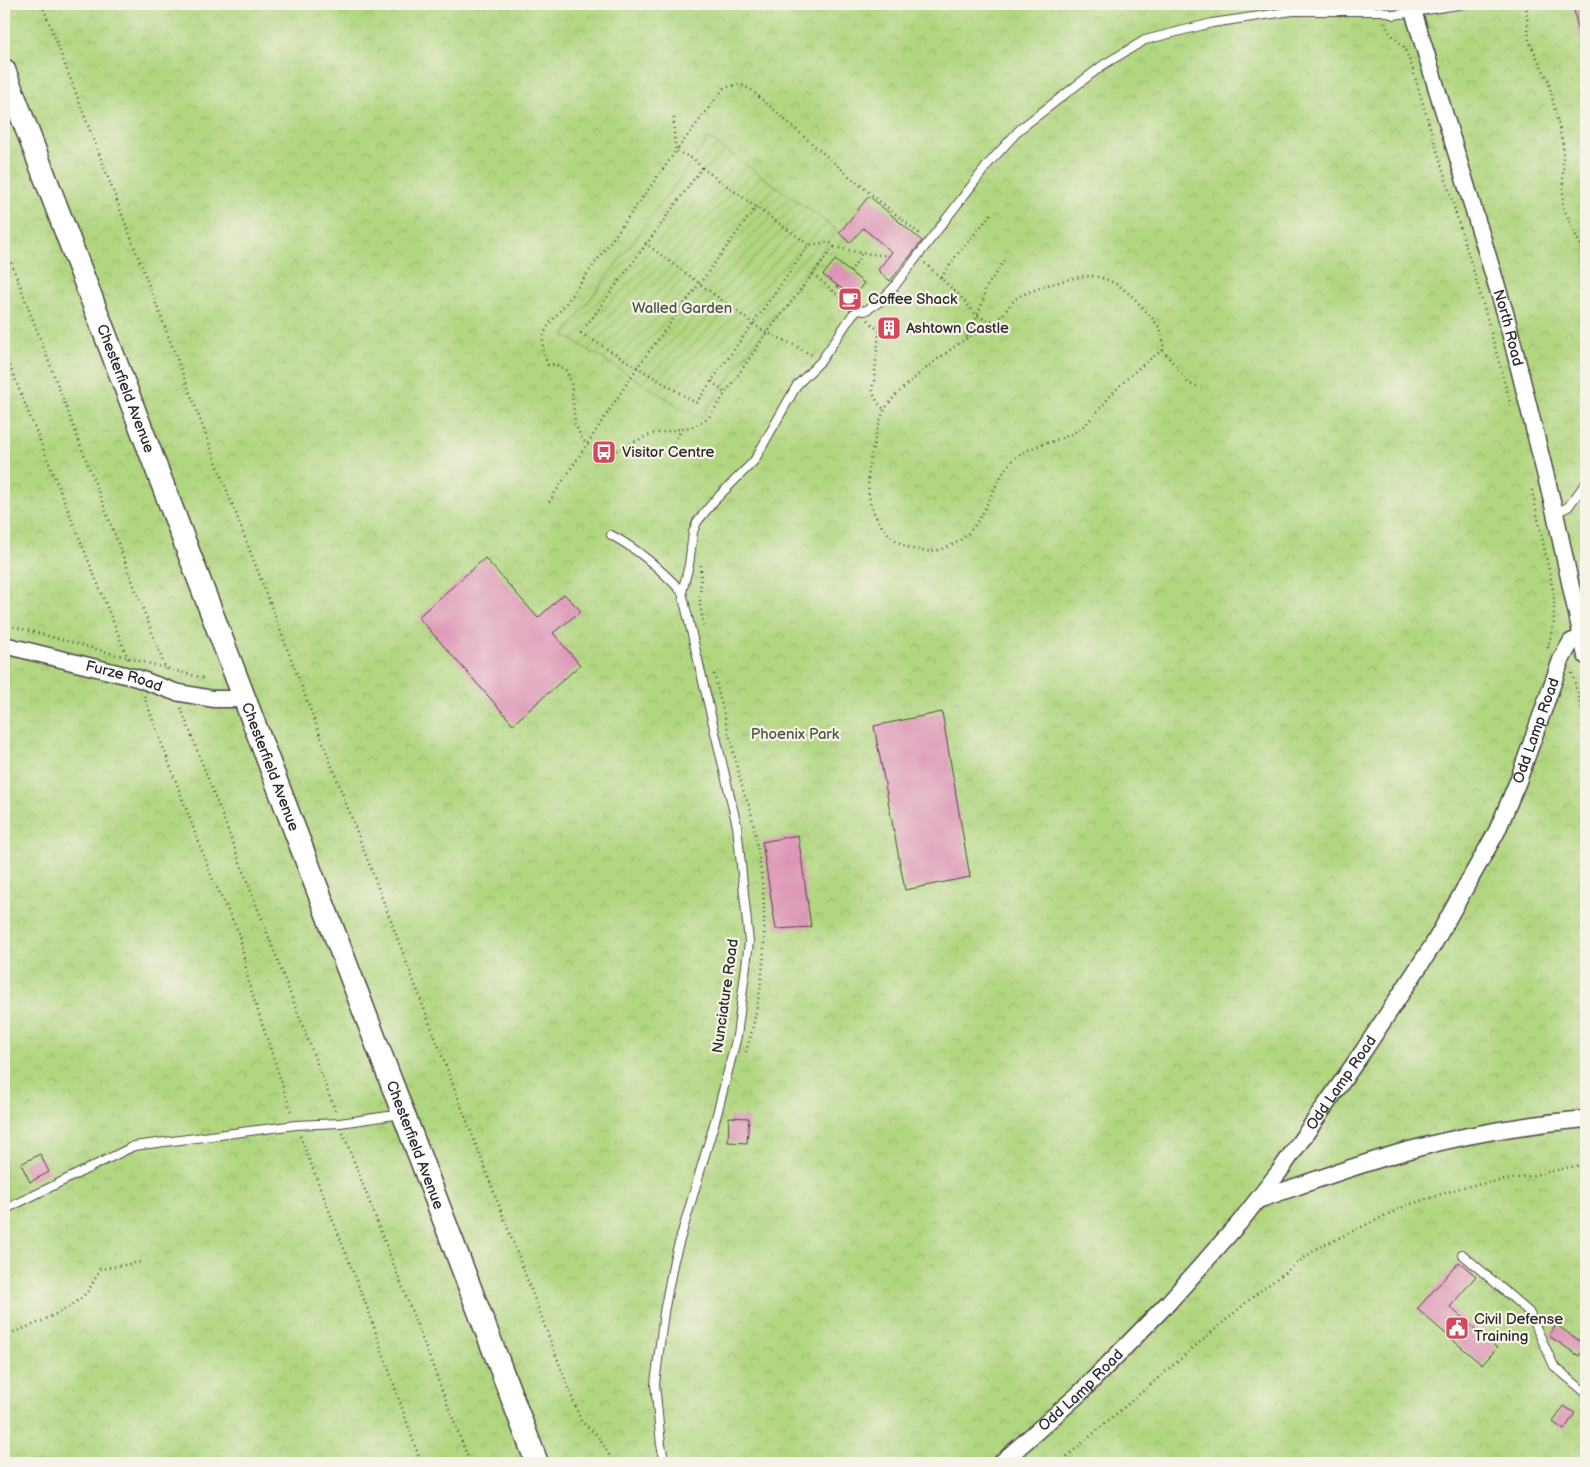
<svg xmlns="http://www.w3.org/2000/svg" width="1590" height="1467" viewBox="0 0 1590 1467" font-family="'Balsamiq Sans',sans-serif">
  <style>
    .park { fill: url(#park-crowns); stroke: #6e8056 }
    .garden { fill: url(#garden-furrows); stroke: #6e8056 }
    .building { fill: #dc95b5 }
    .lines { fill: none; stroke-linecap: round; stroke-linejoin: round }
    .lane-casing { stroke: #494744; stroke-width: 10 }
    .street-casing { stroke: #494744; stroke-width: 19 }
    .secondary-casing { stroke: #494744; stroke-width: 25 }
    .path { stroke: #494744; stroke-width: 2.5; stroke-dasharray: 1 4; stroke-linecap: butt }
    .lane { stroke: #fff; stroke-width: 8 }
    .street { stroke: #fff; stroke-width: 16 }
    .secondary { stroke: #fff; stroke-width: 22 }
    .labels { text-anchor: middle; stroke-width: 4.5; stroke-linejoin: round; paint-order: stroke }
    .poi-label { font-size: 15px; fill: #2b2b2b; stroke: #f7f3e8; text-anchor: start }
    .park-label { font-size: 15px; fill: #4c5640; stroke: #f7f3e8 }
    .street-label { font-size: 15px; fill: #2b2b2b; stroke: #f7f3e8 }
  </style>
  <defs>
    <pattern id="park-crowns" width="20" height="18" patternUnits="userSpaceOnUse" patternTransform="scale(1.25)"><rect width="20" height="18" fill="#b1d680"/><path d="M2 6a3 3 0 1 1 6 0M12 15a3 3 0 1 1 6 0" fill="none" stroke="#98b86f"/></pattern>
    <pattern id="garden-furrows" width="10" height="10" patternUnits="userSpaceOnUse" patternTransform="scale(1.25)"><rect width="10" height="10" fill="#b1d680"/><path d="M-1 1l2-2M0 10L10 0M9 11l2-2" fill="none" stroke="#98b86f"/></pattern>
  </defs>
  <rect width="100%" height="100%" fill="#f7f3e8"/>
  <filter id="ink" filterUnits="userSpaceOnUse"><feTurbulence type="fractalNoise" baseFrequency=".02" numOctaves="2"/><feDisplacementMap in="SourceGraphic" scale="10" xChannelSelector="R" yChannelSelector="G"/><feConvolveMatrix kernelMatrix="1 2 1 2 8 2 1 2 1" color-interpolation-filters="sRGB"/></filter>
  <filter id="wash" filterUnits="userSpaceOnUse"><feTurbulence type="fractalNoise" baseFrequency=".0096" numOctaves="4" result="noise"/><feDisplacementMap in="SourceGraphic" scale="20" xChannelSelector="R" yChannelSelector="G"/><feGaussianBlur stdDeviation="1.12" result="paint"/><feColorMatrix in="noise" values="0 0 0 0 0 0 0 0 0 0 0 0 0 0 0 0 0 1.4 0 .05"/><feComposite in="paint" operator="in"/></filter>
  <g filter="url(#wash)">
    <rect width="100%" height="100%" fill="#f2e7d0"/>
    <path class="park" d="M4 4H1586V1463H4Z"/>
    <path class="garden" d="M709 138 837 230 700 419 564 335Z"/>
    <g id="blocks">
      <path class="building" d="M1573 4H1586V40L1580 41Z
        M869 196 922 241 890 281 878 270 892 252 863 228 850 243 839 233Z
        M835 260 864 283 853 297 823 275Z
        M888 317 900 330 890 339 880 329V324Z
        M485 558 538 618 564 594 581 611 553 633 580 665 513 724 418 617Z
        M942 712 970 877 905 890 874 726Z
        M798 835 811 927 776 929 762 842Z
        M729 1117 749 1118 747 1143 728 1142Z
        M40 1154 49 1172 30 1182 21 1164Z
        M1459 1262 1476 1276 1450 1307 1497 1348 1482 1365 1417 1309Z
        M1556 1325 1586 1345 1579 1356 1549 1336Z
        M1564 1406 1575 1413 1564 1430 1553 1422Z"/>
    </g>
  </g>
  <g filter="url(#ink)">
    <use href="#blocks" fill-opacity="0" stroke="#494744" stroke-width="1"/>
    <g class="lines">
      <g class="lane-casing">
        <path id="lane" d="M1555 513 1568 507 1586 483
          M611 535C639 550 661 569 682 592L737 826 749 942 737 1036 717 1114 674 1260 664 1312 655 1384 661 1445 665 1463
          M682 592 689 565 693 532 697 522 714 501 754 461 797 385 821 361 853 314 859 310 865 311 881 301 894 287 989 163 1020 129 1103 65 1145 40 1212 23 1293 11H1382L1394 15 1464 4
          M4 1210 134 1146 296 1125 340 1123 402 1114
          M1462 1254 1529 1312 1554 1366 1586 1393"/>
      </g>
      <g class="street-casing">
        <g id="street">
          <path id="s1" d="M1411 4 1506 316 1555 513 1586 656"/>
          <path id="s2" d="M4 645 137 678 175 692 213 699H244"/>
          <path d="M1258 1200C1307 1183 1356 1165 1406 1151 1463 1135 1528 1124 1586 1119"/>
          <path id="s3" d="M1001 1463 1079 1394 1169 1302 1240 1222 1279 1172 1364 1050 1433 945 1497 831 1518 781 1561 660 1571 642 1582 637"/>
        </g>
      </g>
      <g class="secondary-casing">
        <g id="secondary">
          <path id="s4" d="M4 70 537 1463"/>
        </g>
      </g>
      <path class="path" d="M42 4 581 1421 597 1435 614 1463
        M1526 4 1529 41 1548 80 1563 144V207L1586 257
        M1385 23 1388 31 1404 47 1411 64 1482 300 1512 410
        M674 118V137L676 151 564 306C546 328 536 335 548 365L555 364 566 370 571 381 575 424 582 439 587 444 608 451 619 450 642 438 653 434 695 426 709 417 767 333 834 247 829 242 809 245
        M702 168 809 245 696 403 581 333Z
        M702 168 694 159 676 151 724 88 739 84 750 89 849 176 921 235
        M645 243 763 331 790 343 812 355
        M4 244 167 672
        M834 247 862 253 889 256
        M925 263 964 300 977 316 991 321 993 320
        M850 272 862 253
        M813 274 848 304
        M941 278 956 256 991 214
        M833 291 838 286
        M868 320 879 331 874 381C870 392 876 402 885 410
        M967 337 972 329 983 301 985 289 1004 261
        M1163 350C1143 363 1127 378 1111 395 1100 408 1089 424 1075 432 1049 447 1023 442 1004 471 987 498 980 536 945 548 921 557 896 546 881 525 868 506 867 490 869 468 870 456 879 420 885 409 896 390 943 354 963 341 974 333 989 327 999 318 1007 311 1011 301 1020 296 1033 289 1077 275 1091 276 1114 278 1130 293 1144 309 1156 322 1166 332 1163 350L1189 384 1201 387
        M4 352 129 661
        M712 381 724 393
        M669 451 682 429
        M1532 490 1554 594V622L1548 647 1550 649
        M549 502 637 368 756 207
        M701 565 700 604 704 629
        M4 624 206 679
        M1572 673 1586 724
        M714 674 744 794C746 799 748 803 750 808 753 820 755 833 757 846 770 919 766 988 744 1059
        M144 696 212 878 239 933 249 984 292 1114
        M181 708 336 1113
        M343 1133 470 1463
        M300 1136 368 1310 421 1463
        M4 1335C24 1330 73 1309 86 1293 92 1286 96 1277 100 1269L141 1262
        M1059 1463 1255 1295 1316 1249 1405 1206 1463 1187 1529 1176 1586 1164"/>
      <use href="#lane" class="lane"/>
      <use href="#street" class="street"/>
      <use href="#secondary" class="secondary"/>
    </g>
  </g>
  <defs>
    <g id="cafe-square" transform="scale(1.25)"><rect x="-9" y="-9" width="18" height="18" rx="4" fill="#d1495b" stroke="#f7f3e8"/><path d="M-5.5-4.5H6V0H3Q3 3.5 0 3.5H-2.5Q-5.5 3.5-5.5 0ZM3-3.2v2h1.7v-2ZM-6 4.5H4V6H-6Z" fill="#fff"/></g>
    <g id="building-square" transform="scale(1.25)"><rect x="-9" y="-9" width="18" height="18" rx="4" fill="#d1495b" stroke="#f7f3e8"/><path d="M-4-6H4V6H1V3H-1V6H-4ZM-2.5-4.3h1.7v1.8h-1.7ZM.8-4.3h1.7v1.8H.8ZM-2.5-1h1.7V.8h-1.7ZM.8-1h1.7V.8H.8Z" fill="#fff"/></g>
    <g id="bus-square" transform="scale(1.25)"><rect x="-9" y="-9" width="18" height="18" rx="4" fill="#d1495b" stroke="#f7f3e8"/><path d="M-5-6H5V4H4V6H2V4H-2V6H-4V4H-5ZM-3.5-4V0h7V-4ZM-3.5 1.2v1.5H-2V1.2ZM2 1.2v1.5H3.5V1.2Z" fill="#fff"/></g>
    <g id="civic-square" transform="scale(1.25)"><rect x="-9" y="-9" width="18" height="18" rx="4" fill="#d1495b" stroke="#f7f3e8"/><path d="M-.6-6.5H3V-4.5H.6V-3L4-1V1h2V6H-6V1h2V-1L-.6-3ZM-1.2 2.5V6h2.4V2.5Z" fill="#fff"/></g>
  </defs>
  <g fill-rule="evenodd">
    <use href="#cafe-square" x="850" y="299"/>
    <use href="#building-square" x="889" y="328"/>
    <use href="#bus-square" x="604" y="452"/>
    <use href="#civic-square" x="1457" y="1328"/>
  </g>
  <g class="labels">
    <g class="poi-label">
      <text x="868" y="304">Coffee Shack</text>
      <text x="906" y="333">Ashtown Castle</text>
      <text x="622" y="457">Visitor Centre</text>
      <text x="1474" y="1324">Civil Defense<tspan x="1474" dy="17">Training</tspan></text>
    </g>
    <g class="park-label">
      <text x="682" y="313">Walled Garden</text>
      <text x="795" y="739">Phoenix Park</text>
    </g>
    <g class="street-label">
      <text dy="5" stroke="none"><textPath href="#s1" startOffset="338">North Road</textPath></text>
      <text dy="5" stroke="none"><textPath href="#s4" startOffset="341">Chesterfield Avenue</textPath></text>
      <text dy="5" stroke="none"><textPath href="#s2" startOffset="124">Furze Road</textPath></text>
      <text dy="5" stroke="none"><textPath href="#s3" startOffset="916">Odd Lamp Road</textPath></text>
      <text dy="5" stroke="none"><textPath href="#s4" startOffset="746">Chesterfield Avenue</textPath></text>
      <text transform="translate(725 996) rotate(-82)" y="5">Nunciature Road</text>
      <text dy="5" stroke="none"><textPath href="#s3" startOffset="512">Odd Lamp Road</textPath></text>
      <text dy="5" stroke="none"><textPath href="#s4" startOffset="1151">Chesterfield Avenue</textPath></text>
      <text dy="5" stroke="none"><textPath href="#s3" startOffset="108">Odd Lamp Road</textPath></text>
    </g>
  </g>
  <rect width="1590" height="1467" fill="none" stroke="#f7f3e8" stroke-width="20"/>
</svg>
